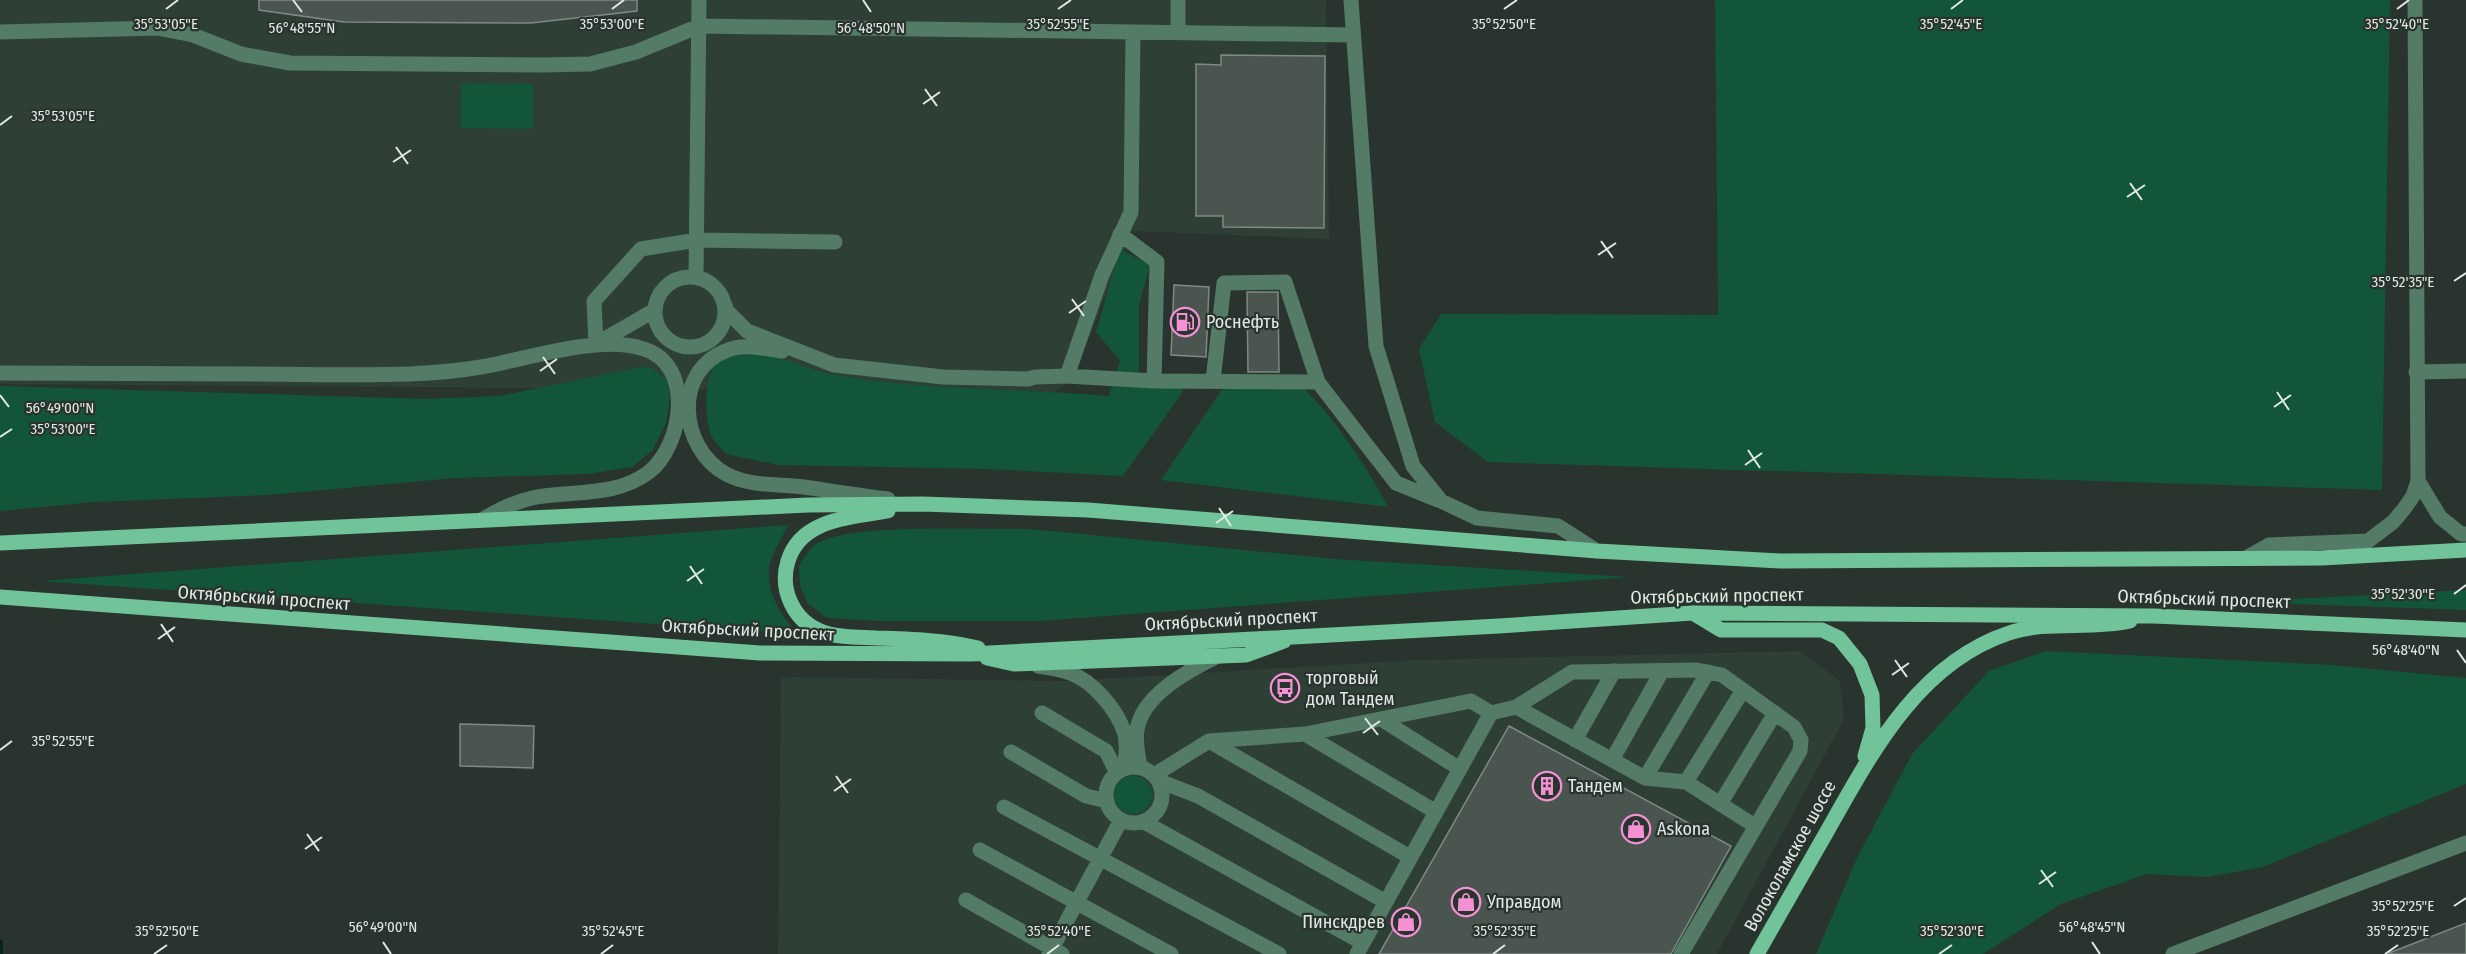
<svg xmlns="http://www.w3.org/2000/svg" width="2466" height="954" viewBox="0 0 2466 954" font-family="'Fira Sans Condensed',sans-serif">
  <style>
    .built { fill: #2e3f35 }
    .green { fill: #125538 }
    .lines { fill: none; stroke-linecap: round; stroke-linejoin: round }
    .stream { stroke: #052718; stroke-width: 6 }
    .building { fill: #4a554f; stroke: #7e8a83; stroke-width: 1.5 }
    .minor { stroke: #547b66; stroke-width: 15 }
    .major { stroke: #71c399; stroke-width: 15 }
    .ticks { fill: none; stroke: #e2e9e5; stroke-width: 2 }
    .labels { text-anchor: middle; stroke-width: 4.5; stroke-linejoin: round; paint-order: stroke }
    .poi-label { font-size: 18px; fill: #e2e9e5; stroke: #2a342e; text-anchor: start }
    .street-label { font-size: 18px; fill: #e2e9e5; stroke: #2a342e }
    .ticks-label { font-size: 15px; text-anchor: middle; fill: #e2e9e5; stroke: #2a342e; stroke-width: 4.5; stroke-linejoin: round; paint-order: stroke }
  </style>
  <rect width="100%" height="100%" fill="#2a342e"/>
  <path class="built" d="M0 0H1326L1329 239 1132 231 1072 379 1055 392 0 384Z
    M1799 651 1840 681 1844 719 1717 954H778L781 677 1065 681 1419 660Z"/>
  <path class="green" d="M1715 0H2390L2382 490 1488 462 1435 422 1419 349 1441 314 1718 315Z
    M461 83 533 84V129L461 128Z
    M1120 249 1150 265 1139 305V376L1184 387 1180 396 1123 476 989 469 778 465 726 454C721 448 712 440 710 432 704 413 703 366 725 357 760 343 801 369 836 375 926 391 1018 388 1109 396L1120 361 1096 332Z
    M640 367 652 368 668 382 670 398 666 423 653 450 632 467 588 474 455 478 269 495 95 502 0 511V386L426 399 499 396Z
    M1234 382C1249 382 1282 379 1294 383 1318 391 1377 482 1388 507L1161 480 1221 391Z
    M788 525C782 538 771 555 769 569 767 594 782 617 798 634L40 581Z
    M1030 529 1335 559 1630 577 1039 621H879L827 618 808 604 800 586 799 566C804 559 809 549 816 544 849 522 985 530 1030 529Z
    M2466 590V610L2235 602Z
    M2045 651 2332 665 2466 678V784L2263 867 2207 877 2147 874 2061 904 1983 954H1816L1857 858 1912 754 1989 671Z
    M1114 795a19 19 0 1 1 38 0a19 19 0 1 1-38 0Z"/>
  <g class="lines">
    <path class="stream" d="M0 942V954"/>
  </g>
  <path class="building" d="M259 0H637V11L531 23 344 22 259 10Z
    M1221 55 1325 56 1324 228 1223 227V216H1196V64L1221 65Z
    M1174 285 1209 287 1206 357 1171 355Z
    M1247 292H1278L1279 372H1248Z
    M460 724 534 726 533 768 460 766Z
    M1509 726 1731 846 1671 954H1379Z
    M2466 923V954H2389V953Z"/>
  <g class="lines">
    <path class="minor" d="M1351 0 1376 346 1413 466 1441 501 1477 518 1558 526 1597 551
      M0 32 157 28 193 35 241 54 290 63 543 65 590 64 636 52 699 26 1352 35
      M1178 32V0
      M1120 234 1157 262 1154 381 1318 382
      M655 312a35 35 0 1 1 70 0a35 35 0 1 1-70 0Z
      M696 277 699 0
      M725 305 727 311 747 331 834 365 943 377 1028 379 1035 377 1067 376 1102 275 1131 212 1133 32
      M596 344 594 301 641 249 697 240 835 242
      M596 344 655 310
      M782 351C765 349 744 343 728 350 672 370 679 448 726 474 752 488 783 483 811 488 837 492 862 496 888 499
      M2416 372 2466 371
      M0 373C84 374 169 373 253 374 305 374 357 376 409 374 432 373 458 371 481 367 528 359 599 334 644 349 695 365 683 445 649 472 615 498 571 490 532 498 514 502 499 510 483 519
      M1067 376 1154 381
      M1213 381 1224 283 1285 282 1318 382 1396 483 1438 500
      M2418 481 2440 517 2461 534H2466
      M2246 558 2269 545 2368 541 2393 522 2404 509 2413 496 2418 481 2415 0
      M1038 666C1049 668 1060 669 1070 673 1093 681 1116 709 1124 731 1128 743 1126 756 1124 769
      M1516 707 1572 672 1697 670 1722 675 1794 727 1801 740 1800 751 1681 954
      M1042 713 1106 751 1117 773
      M1381 719 1460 769
      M1305 734 1436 812
      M1575 740 1614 671
      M1209 741 1410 857
      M1011 752 1086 796 1107 801
      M1612 760 1662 671
      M1106 795a28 28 0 1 1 56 0a28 28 0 1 1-56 0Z
      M1140 767C1138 755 1135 742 1137 730 1142 695 1189 670 1218 656
      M1154 775 1209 741 1305 734 1471 701 1491 713
      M1645 778 1708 672
      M1159 781 1198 796 1386 902
      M1686 782 1743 690
      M1720 804 1775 713
      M1004 807 1279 954
      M1144 822 1363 943
      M980 850 1171 954
      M966 900 1062 954
      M1049 954 1121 820
      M1357 954 1491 713 1516 707 1645 778 1686 782 1755 826
      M2173 954 2466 843"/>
    <path class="major" d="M888 511C851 518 801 518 788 561 779 590 794 622 823 632 839 638 860 637 877 638 911 639 944 640 978 648
      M0 543 808 505 923 504 1088 510 1597 551 1781 561 2322 558 2466 550
      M0 597 760 653 971 654 1499 626 1693 613 2154 616 2466 630
      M1693 613 1721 630H1822L1839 638 1860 664 1872 695 1873 728 1865 756
      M987 658 1014 664 1246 655 1284 641
      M1757 954C1781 912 1805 870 1829 828 1873 750 1919 663 2009 633 2048 620 2090 630 2130 621"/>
  </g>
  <path class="ticks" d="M293 0 302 12M863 0 871 12M166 9 178 0M612 9 624 0M1058 9 1071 0M1504 9 1517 0M1951 9 1963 0M2397 9 2409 0M925 89 937 106M923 104 940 92M0 125 12 116M396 147 408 164M393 162 411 150M2130 183 2142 200M2127 197 2145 185M1601 241 1613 258M1598 255 1616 243M2454 281 2466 273M1072 299 1084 316M1069 313 1086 301M543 357 555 374M540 371 557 359M2277 392 2289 410M0 395 9 407M2274 407 2291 395M0 437 12 429M1748 450 1760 468M1745 465 1762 453M1219 508 1231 526M1216 523 1233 511M690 566 702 584M687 581 704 569M2454 594 2466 585M161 624 173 642M158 639 175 627M2457 650 2466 663M1895 660 1907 677M1892 675 1909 663M1365 718 1378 735M1363 733 1380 721M0 750 12 741M836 776 848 793M834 791 851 779M307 834 319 851M305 849 322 837M2041 870 2053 887M2039 884 2056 872M2454 906 2466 898M383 942 391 954M2092 942 2100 954M154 954 167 945M601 954 613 945M1047 954 1059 945M1493 954 1505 945M1939 954 1952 945M2385 954 2398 945"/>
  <defs>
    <g id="fuel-ring" transform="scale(1.5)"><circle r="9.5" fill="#2a342e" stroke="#f491d4" stroke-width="1.5"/><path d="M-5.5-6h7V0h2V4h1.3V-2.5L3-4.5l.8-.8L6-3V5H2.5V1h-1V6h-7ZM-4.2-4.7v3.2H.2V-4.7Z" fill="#f491d4"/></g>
    <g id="bus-ring" transform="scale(1.5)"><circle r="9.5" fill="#2a342e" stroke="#f491d4" stroke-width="1.5"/><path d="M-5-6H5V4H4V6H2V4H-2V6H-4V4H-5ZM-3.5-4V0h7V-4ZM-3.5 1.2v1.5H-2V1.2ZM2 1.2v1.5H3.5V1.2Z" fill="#f491d4"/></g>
    <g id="building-ring" transform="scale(1.5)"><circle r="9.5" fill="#2a342e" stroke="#f491d4" stroke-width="1.5"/><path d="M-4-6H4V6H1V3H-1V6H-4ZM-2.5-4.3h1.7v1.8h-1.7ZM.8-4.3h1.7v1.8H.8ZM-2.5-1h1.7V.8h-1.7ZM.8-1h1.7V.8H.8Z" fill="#f491d4"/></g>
    <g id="shop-ring" transform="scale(1.5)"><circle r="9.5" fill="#2a342e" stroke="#f491d4" stroke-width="1.5"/><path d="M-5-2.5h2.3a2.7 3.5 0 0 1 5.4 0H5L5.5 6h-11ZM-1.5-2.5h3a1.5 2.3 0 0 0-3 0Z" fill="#f491d4"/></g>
  </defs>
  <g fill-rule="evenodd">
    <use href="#fuel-ring" x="1185" y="322"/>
    <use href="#bus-ring" x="1285" y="688"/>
    <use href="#building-ring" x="1547" y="786"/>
    <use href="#shop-ring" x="1636" y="829"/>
    <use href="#shop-ring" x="1466" y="902"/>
    <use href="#shop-ring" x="1406" y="922"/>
  </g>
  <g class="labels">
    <g class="poi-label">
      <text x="1206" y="328">Роснефть</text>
      <text x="1306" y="684">торговый<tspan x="1306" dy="21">дом Тандем</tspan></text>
      <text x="1568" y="792">Тандем</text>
      <text x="1657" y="835">Askona</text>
      <text x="1487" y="908">Управдом</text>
      <text x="1385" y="928" text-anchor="end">Пинскдрев</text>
    </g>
    <g class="street-label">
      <text transform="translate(1717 596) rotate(-1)" y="6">Октябрьский проспект</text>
      <text transform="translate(264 598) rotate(4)" y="6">Октябрьский проспект</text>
      <text transform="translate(2204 599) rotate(2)" y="6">Октябрьский проспект</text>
      <text transform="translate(1231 620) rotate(-3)" y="6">Октябрьский проспект</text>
      <text transform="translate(748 630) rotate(3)" y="6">Октябрьский проспект</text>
      <text transform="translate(1790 856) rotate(-61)" y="6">Волоколамское шоссе</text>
    </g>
  </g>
  <g class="ticks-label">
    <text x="166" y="29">35°53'05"E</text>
    <text x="612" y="29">35°53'00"E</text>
    <text x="1058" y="29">35°52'55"E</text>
    <text x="1504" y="29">35°52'50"E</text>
    <text x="1951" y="29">35°52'45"E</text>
    <text x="2397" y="29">35°52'40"E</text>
    <text x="302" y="33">56°48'55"N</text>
    <text x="871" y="33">56°48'50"N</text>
    <text x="63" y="121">35°53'05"E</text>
    <text x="2403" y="287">35°52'35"E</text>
    <text x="60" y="413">56°49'00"N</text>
    <text x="63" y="434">35°53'00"E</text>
    <text x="2403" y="599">35°52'30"E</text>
    <text x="2406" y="655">56°48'40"N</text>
    <text x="63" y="746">35°52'55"E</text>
    <text x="2403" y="911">35°52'25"E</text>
    <text x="383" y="932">56°49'00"N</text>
    <text x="2092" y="932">56°48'45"N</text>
    <text x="167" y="936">35°52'50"E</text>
    <text x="613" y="936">35°52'45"E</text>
    <text x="1059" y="936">35°52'40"E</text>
    <text x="1505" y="936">35°52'35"E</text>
    <text x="1952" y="936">35°52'30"E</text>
    <text x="2398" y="936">35°52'25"E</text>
  </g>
</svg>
